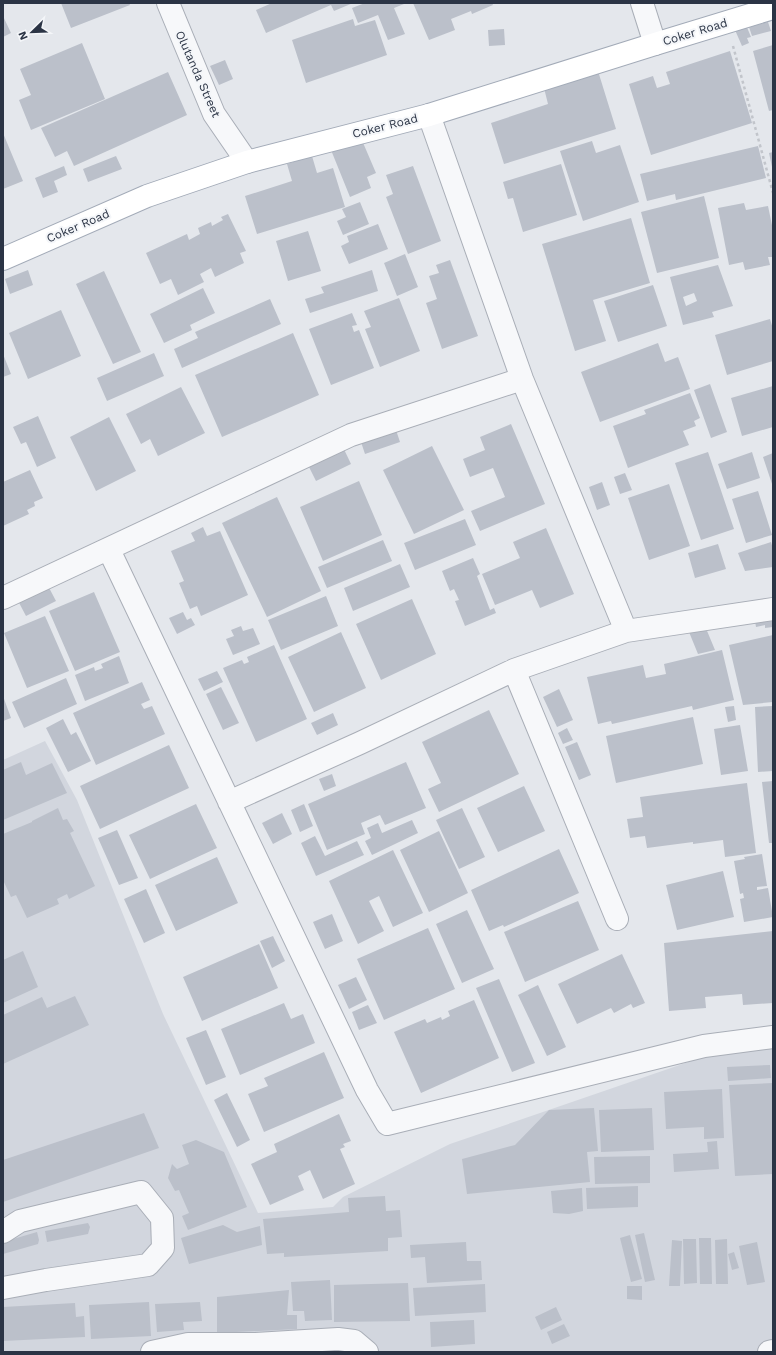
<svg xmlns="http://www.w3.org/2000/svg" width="776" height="1355" viewBox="0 0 776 1355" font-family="'Work Sans',sans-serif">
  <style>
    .built { fill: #d2d6de }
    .building { fill: #bbc0ca; fill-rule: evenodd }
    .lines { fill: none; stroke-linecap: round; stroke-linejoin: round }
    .minor-casing { stroke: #a9aeb7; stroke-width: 24 }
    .major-casing { stroke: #a3abb8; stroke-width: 24 }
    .path { stroke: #c2c5cb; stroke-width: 2.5; stroke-dasharray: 3 3; stroke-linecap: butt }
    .minor { stroke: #f7f8fa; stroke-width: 22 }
    .major { stroke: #fff; stroke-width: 22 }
    .labels { text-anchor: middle; stroke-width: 4; stroke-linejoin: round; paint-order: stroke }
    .street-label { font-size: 12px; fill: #2b3445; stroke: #f4f6f9 }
  </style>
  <rect width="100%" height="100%" fill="#e4e7ec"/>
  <path class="built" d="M45 741 77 800 163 1014 258 1213 333 1207 343 1197 450 1144 773 1033V1352H3V760Z"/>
  <path class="building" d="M61 3H129L130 5 71 28Z
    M272 3H353L334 11 331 5 266 33 256 10Z
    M365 3H403L404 4 394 8 405 34 388 40 378 15 358 23 352 8Z
    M413 3H492L493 5 472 14 471 11 451 19 455 30 429 40Z
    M3 16 11 33 3 37Z
    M353 19 355 26 375 20 387 55 306 83 292 40Z
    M768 22 771 31 752 36 749 27Z
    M746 25 751 37 747 38 749 43 742 46 735 30Z
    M504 29 505 45 489 46 488 30Z
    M82 43 105 99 31 130 19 100 31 95 20 69Z
    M773 45V110L769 111 753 51Z
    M730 51 752 123 651 155 629 84 653 76 657 88 670 84 666 72Z
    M225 60 233 79 219 85 210 66Z
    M598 71 616 129 504 164 491 123 548 104 544 88Z
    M168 72 187 115 74 166 67 151 55 157 41 128Z
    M3 133 23 181 3 189Z
    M361 138 376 173 367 177 371 188 350 197 331 150Z
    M592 141 596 153 620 145 639 202 583 221 560 151Z
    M758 146 766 178 676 200 675 194 647 201 640 174Z
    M773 152V167H772L769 153Z
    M116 156 122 169 88 182 83 169Z
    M312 156 317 173 333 168 345 207 257 234 245 196 292 181 287 164Z
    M561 164 577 215 523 232 513 198 508 199 503 182Z
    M64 166 67 175 54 181 58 192 43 198 35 178Z
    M413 166 441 241 408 254 386 197 393 194 386 175Z
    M704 196 719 258 657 273 641 212Z
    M360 202 369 224 343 235 337 221 346 217 342 209Z
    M744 203 746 210 768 206 773 230V257H768L770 265 745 270 743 262 729 265 718 208Z
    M228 214 246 251 240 253 244 263 215 277 211 268 200 274 204 282 178 295 171 279 160 284 146 253 187 234 189 240 200 234 198 228 211 222 212 226 223 220 221 217Z
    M631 218 650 283 593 300 606 341 575 351 542 244Z
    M378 224 388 249 349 264 341 246 349 242 347 236Z
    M308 231 321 271 288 281 276 241Z
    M405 254 418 287 397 296 384 263Z
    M450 260 478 336 442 349 426 303 437 299 429 276 439 273 436 265Z
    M718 265 733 306 712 312 714 317 683 325 670 277ZM694 293 697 301 686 306 683 297Z
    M28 270 33 285 10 294 5 279Z
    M372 270 378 291 310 313 305 299 324 293 321 287Z
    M104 271 141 352 113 364 76 284Z
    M653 285 667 326 618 342 604 301Z
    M203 288 215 313 190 325 192 330 164 343 150 314Z
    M399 298 420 351 380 367 365 329 371 327 364 311Z
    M270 299 281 324 182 368 174 349 198 338 195 332Z
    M61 310 81 356 28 379 9 333Z
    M352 313 357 325 352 326 354 332 359 330 374 368 331 385 309 329Z
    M770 319 773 329V361L727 375 715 335Z
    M293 333 319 395 222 437 195 375Z
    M658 343 665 362 678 357 690 389 600 422 581 372Z
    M154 353 164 376 107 401 97 378Z
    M3 354 11 374 3 377Z
    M710 384 727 432 711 438 694 390Z
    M773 386V427L742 436 731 398Z
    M181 387 205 433 158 456 150 439 141 444 126 414Z
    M690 393 700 418 694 421 696 426 683 431 689 445 628 468 613 426 646 414 644 410Z
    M38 416 56 458 37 467 26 442 21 444 13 427Z
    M109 417 136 471 96 491 70 437Z
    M511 424 545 504 480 531 471 511 505 497 493 468 470 477 463 459 485 450 480 437Z
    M395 427 400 442 365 454 360 439Z
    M341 443 351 464 316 481 306 461Z
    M432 446 464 510 414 534 383 470Z
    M708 452 734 529 701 540 675 463Z
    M752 452 760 478 727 489 718 464Z
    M773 453V487L763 457Z
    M30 470 43 498 34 502 35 506 27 510 29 514 3 526V482Z
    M625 473 632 490 620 494 614 477Z
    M359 481 382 535 323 561 300 507Z
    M602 482 610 505 597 510 589 487Z
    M669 484 690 546 649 560 628 498Z
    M758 491 772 535 746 543 732 499Z
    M277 497 321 591 267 617 222 523Z
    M465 519 476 545 415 570 404 543Z
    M203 527 207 536 220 531 248 595 201 616 197 606 190 609 179 583 184 581 171 551 195 541 191 533Z
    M546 528 574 594 540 608 532 590 495 605 482 574 520 558 513 542Z
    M383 540 392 561 327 588 318 567Z
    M771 542 773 549V567L745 571 738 553Z
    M718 544 726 569 695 578 688 553Z
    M473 558 480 574 477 576 490 610 494 608 496 613 465 626 455 601 459 600 454 589 450 591 442 571Z
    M400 564 410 587 353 611 344 588Z
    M46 582 56 601 26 616 16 597Z
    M94 592 120 652 75 671 49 611Z
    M326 596 338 626 281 650 268 620Z
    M412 599 436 654 381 680 356 624Z
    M773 611V627L765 628V625L756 627 755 621Z
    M183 612 187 620 191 618 195 625 177 634 169 618Z
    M45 616 69 671 27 688 4 633Z
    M241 626 243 631 253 628 260 644 233 655 226 639 234 636 231 630Z
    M705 626 715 650 698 654 689 632Z
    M341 632 366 688 314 712 288 657Z
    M773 635V702L743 705 729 645Z
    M274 645 307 719 256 742 223 668 242 660 244 664 249 662 247 657Z
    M722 650 734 700 693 710 692 706 612 724 611 721 598 724 587 677 643 665 646 678 666 674 664 664Z
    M119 656 129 683 85 701 75 675 94 667 95 671 103 668 101 664Z
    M217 671 223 682 204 691 198 679Z
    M66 678 77 704 24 728 12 702Z
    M142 682 150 700 141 704 144 709 152 706 165 734 96 765 73 713Z
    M221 687 239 723 223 730 206 694Z
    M559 689 573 720 557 727 543 697Z
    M3 696 11 718 3 721Z
    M734 706 736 720 728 722 725 707Z
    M773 706V771L758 772 755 707Z
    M489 710 519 774 439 812 428 789 441 783 422 742Z
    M333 713 338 725 317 735 311 723Z
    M693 717 703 764 616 783 606 736Z
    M63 719 71 735 76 732 91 761 68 772 46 728Z
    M740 725 748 771 721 775 714 729Z
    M567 728 573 740 563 744 558 733Z
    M577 742 591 775 579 780 565 747Z
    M169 745 189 788 100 829 80 786Z
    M21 762 26 775 52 763 67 793 3 820V770Z
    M406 762 426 808 385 825 380 815 361 823 365 834 327 850 308 804Z
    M332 774 336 786 324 791 319 779Z
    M773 781V843H769L762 782Z
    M747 783 756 853 725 857 723 840 693 844V842L647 848 645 836 630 838 627 819 643 817 640 797Z
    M524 786 545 831 498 852 477 808Z
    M196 804 217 848 150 879 129 835Z
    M304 804 313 826 300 832 291 810Z
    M58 808 63 820 67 819 74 831 70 833 95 886 69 899 67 894 57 899 59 904 27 918 16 895 11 897 3 880V834L32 822V821Z
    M462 808 485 857 459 869 436 820Z
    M282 813 292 834 273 844 262 823Z
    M412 820 418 833 372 855 365 841 371 838 367 828 378 823 382 833Z
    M117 830 138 878 119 885 98 838Z
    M439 831 468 893 429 912 400 850Z
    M315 836 325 856 357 841 364 855 316 876 301 843Z
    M559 849 579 893 504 927 503 925 489 931 471 890Z
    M393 850 423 913 393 927 379 896 369 901 384 931 358 944 329 881Z
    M762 854 767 886 757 887V890L768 888 773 917 744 922 740 899 744 898 743 893 740 894 734 861 745 859 744 857Z
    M217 857 238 903 176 931 155 885Z
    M723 871 734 917 677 930 666 885Z
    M146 889 165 933 144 943 124 899Z
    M578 901 599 950 525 982 504 932Z
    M467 910 494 969 462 983 436 924Z
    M332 914 343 941 325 949 313 922Z
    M428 928 455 989 384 1020 357 959Z
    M773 931V1003L743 1005 742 994 705 997 706 1008 669 1011 664 943Z
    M273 936 285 961 272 968 260 941Z
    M259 944 278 988 202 1021 183 977Z
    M23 951 38 987 3 1003V960Z
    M622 954 645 1003 633 1008 631 1004 614 1013 611 1008 577 1024 558 984Z
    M356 977 367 1000 349 1009 338 985Z
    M499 979 535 1063 512 1072 476 988Z
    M538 985 566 1047 547 1056 518 995Z
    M75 996 89 1025 3 1064V1015L42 997 47 1008Z
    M474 1000 499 1058 421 1093 394 1032 425 1019 427 1023 441 1017 442 1020 450 1016 448 1011Z
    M284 1003 291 1019 303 1014 315 1043 240 1075 221 1029Z
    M368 1005 377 1023 359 1030 352 1012Z
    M206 1030 226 1077 206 1085 186 1038Z
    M324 1052 344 1098 264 1132 248 1094 268 1086 264 1078Z
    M770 1065 771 1078 728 1081 727 1067Z
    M773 1083V1174L735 1176 729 1085Z
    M722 1089 724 1138 704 1139V1127L666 1129 664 1092Z
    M227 1093 250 1140 237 1147 214 1100Z
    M594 1108 598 1151 587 1152 590 1182 467 1194 462 1159 515 1145 549 1110Z
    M652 1108 654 1150 601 1152 599 1110Z
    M144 1113 159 1148 3 1202V1160Z
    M339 1114 351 1141 343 1144 345 1147 340 1149 355 1184 323 1199 310 1170 298 1176 304 1190 270 1205 251 1164 277 1152 274 1144Z
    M196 1140 224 1152 247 1207 188 1230 182 1216 189 1213 179 1190 175 1191 168 1178 172 1164 177 1169 189 1164 182 1145Z
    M717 1141 719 1169 674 1172 673 1154 708 1152 707 1142Z
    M650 1156V1183L595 1184 594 1157Z
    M638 1186V1207L587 1209 586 1188Z
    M582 1188 583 1211 569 1214 553 1213 551 1191Z
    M385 1196 386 1211 400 1210 402 1237 388 1238V1251L284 1257V1253L267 1254 263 1219 349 1212 348 1198Z
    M88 1223 90 1227 88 1234 47 1242 45 1231Z
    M223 1225 237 1232 260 1226 262 1245 189 1264 181 1238Z
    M37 1232 39 1240 38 1244 3 1254V1242Z
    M644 1233 655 1280 645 1282 635 1235Z
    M630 1235 642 1279 631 1282 620 1238Z
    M699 1238H711L712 1284H700Z
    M683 1239H696L697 1283 684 1284Z
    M727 1239 728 1284H716L715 1240Z
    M672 1240 682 1241 680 1286H669Z
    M466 1242 467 1261H481L482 1280 427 1283 425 1257 411 1258 410 1245Z
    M757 1242 765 1282 747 1285 739 1246Z
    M734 1252 739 1268 732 1270 728 1254Z
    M330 1280 332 1320 305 1321 304 1311H293L291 1282Z
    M408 1283 410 1321 334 1322V1285Z
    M485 1284 486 1312 415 1316 413 1288Z
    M627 1286H642V1300L627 1299Z
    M289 1290 287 1315H297V1329L217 1333V1297Z
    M149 1302 151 1336 91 1339 89 1305Z
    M200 1302 202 1321 183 1322 184 1330 157 1332 155 1304Z
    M75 1303 76 1317 84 1316 85 1337 3 1341V1307Z
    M556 1307 562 1320 541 1330 535 1317Z
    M474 1320 475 1344 431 1347 430 1322Z
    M564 1324 570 1336 552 1344 547 1332Z"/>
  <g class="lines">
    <g class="minor-casing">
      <path id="minor" d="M168 3 214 114 247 162
        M642 3 655 44
        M429 115 522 379 626 631
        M109 550 367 1090 387 1124 704 1046 773 1037
        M3 598 351 435 522 379
        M514 670 617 919
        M229 802 360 743 514 670 626 631 773 609
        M3 1232 20 1221 141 1192 162 1218 163 1248 148 1265 46 1280 3 1288
        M152 1352 188 1344H256L338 1339 354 1341 367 1352
        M769 1352 773 1351"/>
    </g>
    <g class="major-casing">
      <path id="major" d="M3 259 147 196 247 162 429 115 655 44 773 8"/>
    </g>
    <path class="path" d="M733 46 773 193"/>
    <use href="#minor" class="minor"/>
    <use href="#major" class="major"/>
  </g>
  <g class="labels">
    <g class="street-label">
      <text transform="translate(695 32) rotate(-17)" y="4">Coker Road</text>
      <text transform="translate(198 74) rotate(66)" y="4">Olutanda Street</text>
      <text transform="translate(385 126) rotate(-14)" y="4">Coker Road</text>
      <text transform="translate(78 226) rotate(-23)" y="4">Coker Road</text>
    </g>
  </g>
  <rect width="776" height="1355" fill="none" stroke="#2b3445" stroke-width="8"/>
  <g transform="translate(32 32) rotate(247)" stroke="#f4f6f9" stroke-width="3" paint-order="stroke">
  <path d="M0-3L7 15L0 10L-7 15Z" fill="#2b3445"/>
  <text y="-6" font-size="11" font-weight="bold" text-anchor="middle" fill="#2b3445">N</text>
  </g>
</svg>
